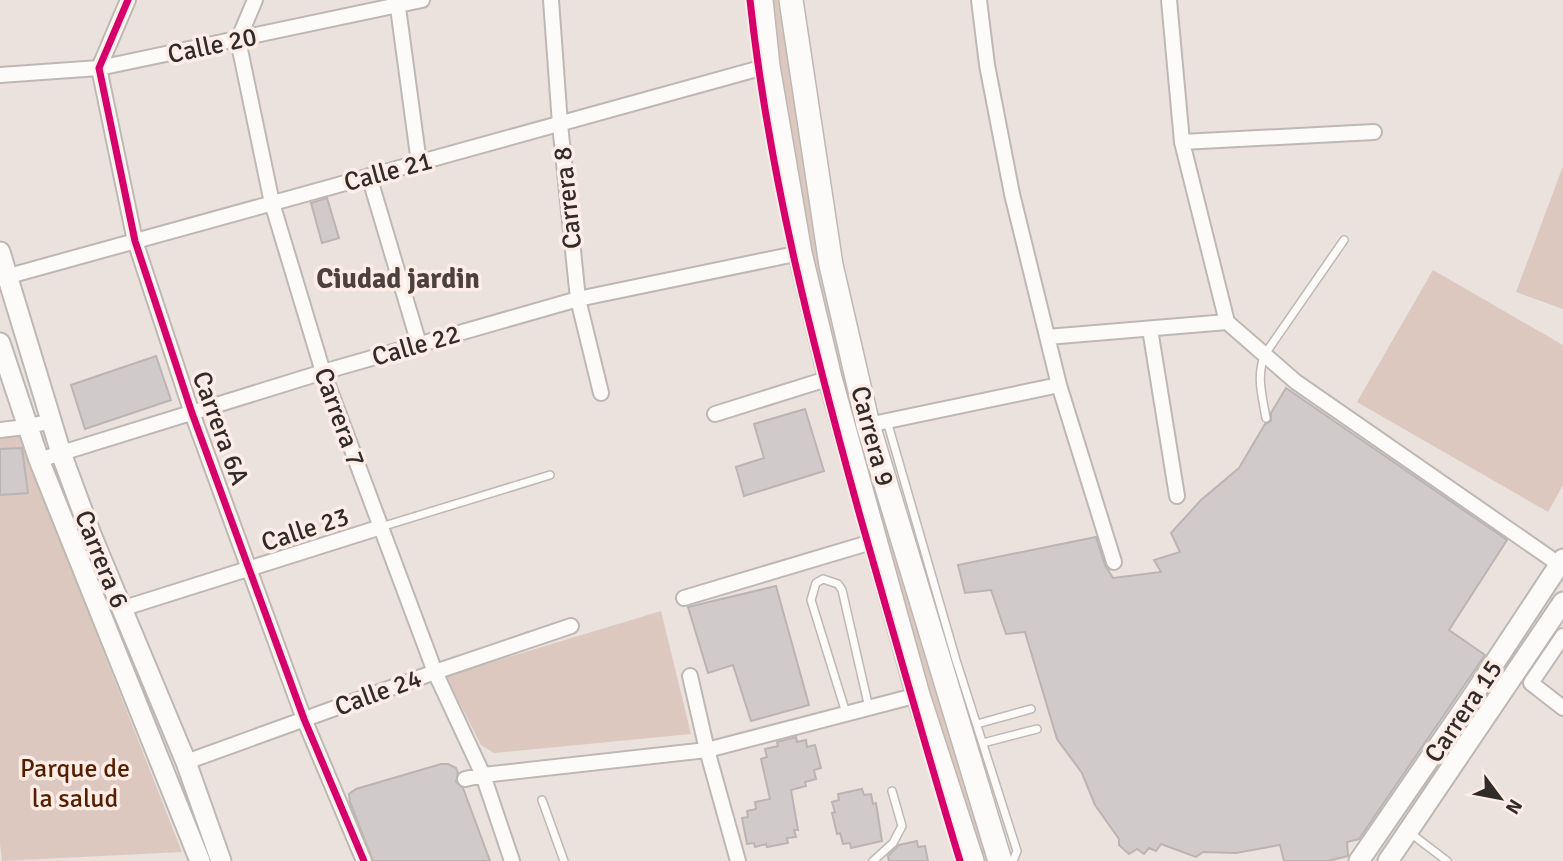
<svg xmlns="http://www.w3.org/2000/svg" width="1563" height="861" viewBox="0 0 1563 861" font-family="Signika,sans-serif">
  <style>
    .green { fill: #dcc8bf }
    .building { fill: #d0caca; stroke: #bbb4b4; stroke-width: 2 }
    .lines { fill: none; stroke-linecap: round; stroke-linejoin: round }
    .service-casing { stroke: #beb8b5; stroke-width: 10 }
    .minor-casing { stroke: #beb8b5; stroke-width: 18 }
    .secondary-casing { stroke: #beb8b5; stroke-width: 23 }
    .primary-casing { stroke: #beb8b5; stroke-width: 26 }
    .service { stroke: #fcfbfa; stroke-width: 7 }
    .minor { stroke: #fcfbfa; stroke-width: 14 }
    .secondary { stroke: #fcfbfa; stroke-width: 19 }
    .primary { stroke: #fcfbfa; stroke-width: 23 }
    .cycleway-casing { stroke: #fdede6; stroke-width: 11 }
    .cycleway { stroke: #d6006c; stroke-width: 7 }
    .labels { text-anchor: middle; stroke-width: 7; stroke-linejoin: round; paint-order: stroke }
    .street-label { font-size: 26px; fill: #312b29; stroke: #fdede6 }
    .park-label { font-size: 26px; fill: #561e00; stroke: #fdede6 }
    .neighbourhood-label { font-size: 28px; font-weight: bold; fill: #4d413b; stroke: #fdede6 }
  </style>
  <rect width="100%" height="100%" fill="#ebe2de"/>
  <path class="green" d="M770 0H782L811 205 994 861H984C945 746 910 629 877 512 830 344 789 174 770 0Z
    M1563 166V309L1516 292Z
    M1433 270 1563 345V485L1548 512 1357 402Z
    M22 434 42 495 182 852 2 861 0 844V436Z
    M661 611 691 734 494 753 481 745 446 676Z"/>
  <path class="building" d="M327 198 339 238 322 243 311 203Z
    M156 356 171 400 85 429 71 385Z
    M1286 388 1507 540 1449 630 1485 655 1359 839 1347 842 1348 856 1328 861H1284L1280 845 1236 853 1203 852 1196 857 1161 844 1156 851 1149 848 1144 854 1137 849 1129 854 1119 845V839L1095 805 1082 773 1057 739 1025 632 1006 634 991 590 965 593 958 565 1096 537 1105 565 1113 578 1161 572 1154 560 1180 552 1171 533 1201 500 1239 468 1265 424 1271 421V413Z
    M805 409 824 471 744 496 736 467 764 458 754 424Z
    M22 448 28 493 0 495V449Z
    M776 586 809 705 751 721 733 665 708 673 688 607Z
    M796 737 797 742 806 740 807 747 815 745 821 768 814 770 816 779 805 782 806 786 791 790 798 830H794L796 837 787 838 788 843 767 847 766 844 755 847 754 843 747 844 742 818 748 817 747 811 756 809 755 802 770 799 761 759 767 757 765 749 778 746 777 742Z
    M441 764H448L456 768 458 773 456 782 463 788 490 861H373L350 802 349 794 356 789Z
    M862 789 864 795 871 794 873 804 876 803 882 841 851 848 850 843 843 844 840 833 837 834 832 813 835 812 832 802 839 800 838 794Z
    M917 841 918 847 925 846 928 861H889L888 856 899 845Z"/>
  <g class="lines">
    <g class="service-casing">
      <path id="service" d="M1266 418C1262 395 1256 376 1265 354L1344 240
        M887 421 956 660 1017 851 1013 861
        M381 527 550 475
        M846 713 811 600 816 583 823 579 838 584 842 590 869 708
        M977 724 1031 709
        M983 743 1037 729
        M542 800 564 861
        M1409 832 1447 861
        M873 861 893 843 902 826 892 791"/>
    </g>
    <g class="minor-casing">
      <path id="minor" d="M128 0 99 68 135 241 192 413 304 719 364 861
        M255 0 238 40 272 203 323 372 435 672 483 775 512 861
        M397 0 419 163
        M551 0 560 124 578 299 601 393
        M979 0 987 65 1012 194 1059 385 1114 562
        M1169 0 1182 142 1227 322 1296 382 1563 567
        M0 75 99 68 422 0
        M1182 142 1374 132
        M369 176 419 344
        M9 276 768 66
        M1150 329 1177 496
        M1047 337 1227 322
        M715 414 830 378
        M868 425 1059 385
        M0 430 26 427 51 421
        M39 460 323 372 578 299 800 253
        M684 598 875 541
        M121 609 381 527
        M1563 636 1531 683 1563 708
        M690 676 707 750 738 861
        M186 762 435 672 571 626
        M465 779 483 775 707 750 918 695"/>
    </g>
    <g class="secondary-casing">
      <path id="secondary" d="M0 252 61 453 92 537 186 762 221 861
        M0 343 39 460 200 861
        M1359 861 1474 694 1563 559
        M1388 861 1563 602"/>
    </g>
    <g class="primary-casing">
      <path id="primary" d="M761 0 768 66 800 253 830 378 918 695 972 861
        M791 0 831 265 868 425 1000 861"/>
    </g>
    <use href="#service" class="service"/>
    <use href="#minor" class="minor"/>
    <use href="#secondary" class="secondary"/>
    <use href="#primary" class="primary"/>
    <g class="cycleway-casing">
      <path id="cycleway" d="M128 0 99 68 135 241 192 413 304 719 364 861
        M750 0C769 176 813 346 860 516 893 631 925 746 960 861"/>
    </g>
    <use href="#cycleway" class="cycleway"/>
  </g>
  <g class="labels">
    <g class="street-label">
      <text transform="translate(212 45) rotate(-12)" y="9">Calle 20</text>
      <text transform="translate(388 171) rotate(-15)" y="9">Calle 21</text>
      <text transform="translate(567 198) rotate(-96)" y="9">Carrera 8</text>
      <text transform="translate(416 345) rotate(-16)" y="9">Calle 22</text>
      <text transform="translate(340 417) rotate(70)" y="9">Carrera 7</text>
      <text transform="translate(221 428) rotate(70)" y="9">Carrera 6A</text>
      <text transform="translate(873 436) rotate(75)" y="9">Carrera 9</text>
      <text transform="translate(305 529) rotate(-18)" y="9">Calle 23</text>
      <text transform="translate(102 559) rotate(68)" y="9">Carrera 6</text>
      <text transform="translate(378 692) rotate(-20)" y="9">Calle 24</text>
      <text transform="translate(1463 711) rotate(-56)" y="9">Carrera 15</text>
    </g>
    <g class="park-label">
      <text x="75" y="777">Parque de<tspan x="75" dy="30">la salud</tspan></text>
    </g>
    <g class="neighbourhood-label">
      <text x="398" y="288">Ciudad jardin</text>
    </g>
  </g>
  <g transform="translate(1500 798) rotate(122)" stroke="#fdede6" stroke-width="5" paint-order="stroke">
  <path d="M0-5L12 26L0 18L-12 26Z" fill="#312b29"/>
  <text y="-10" font-size="19" font-weight="bold" text-anchor="middle" fill="#312b29">N</text>
  </g>
</svg>
